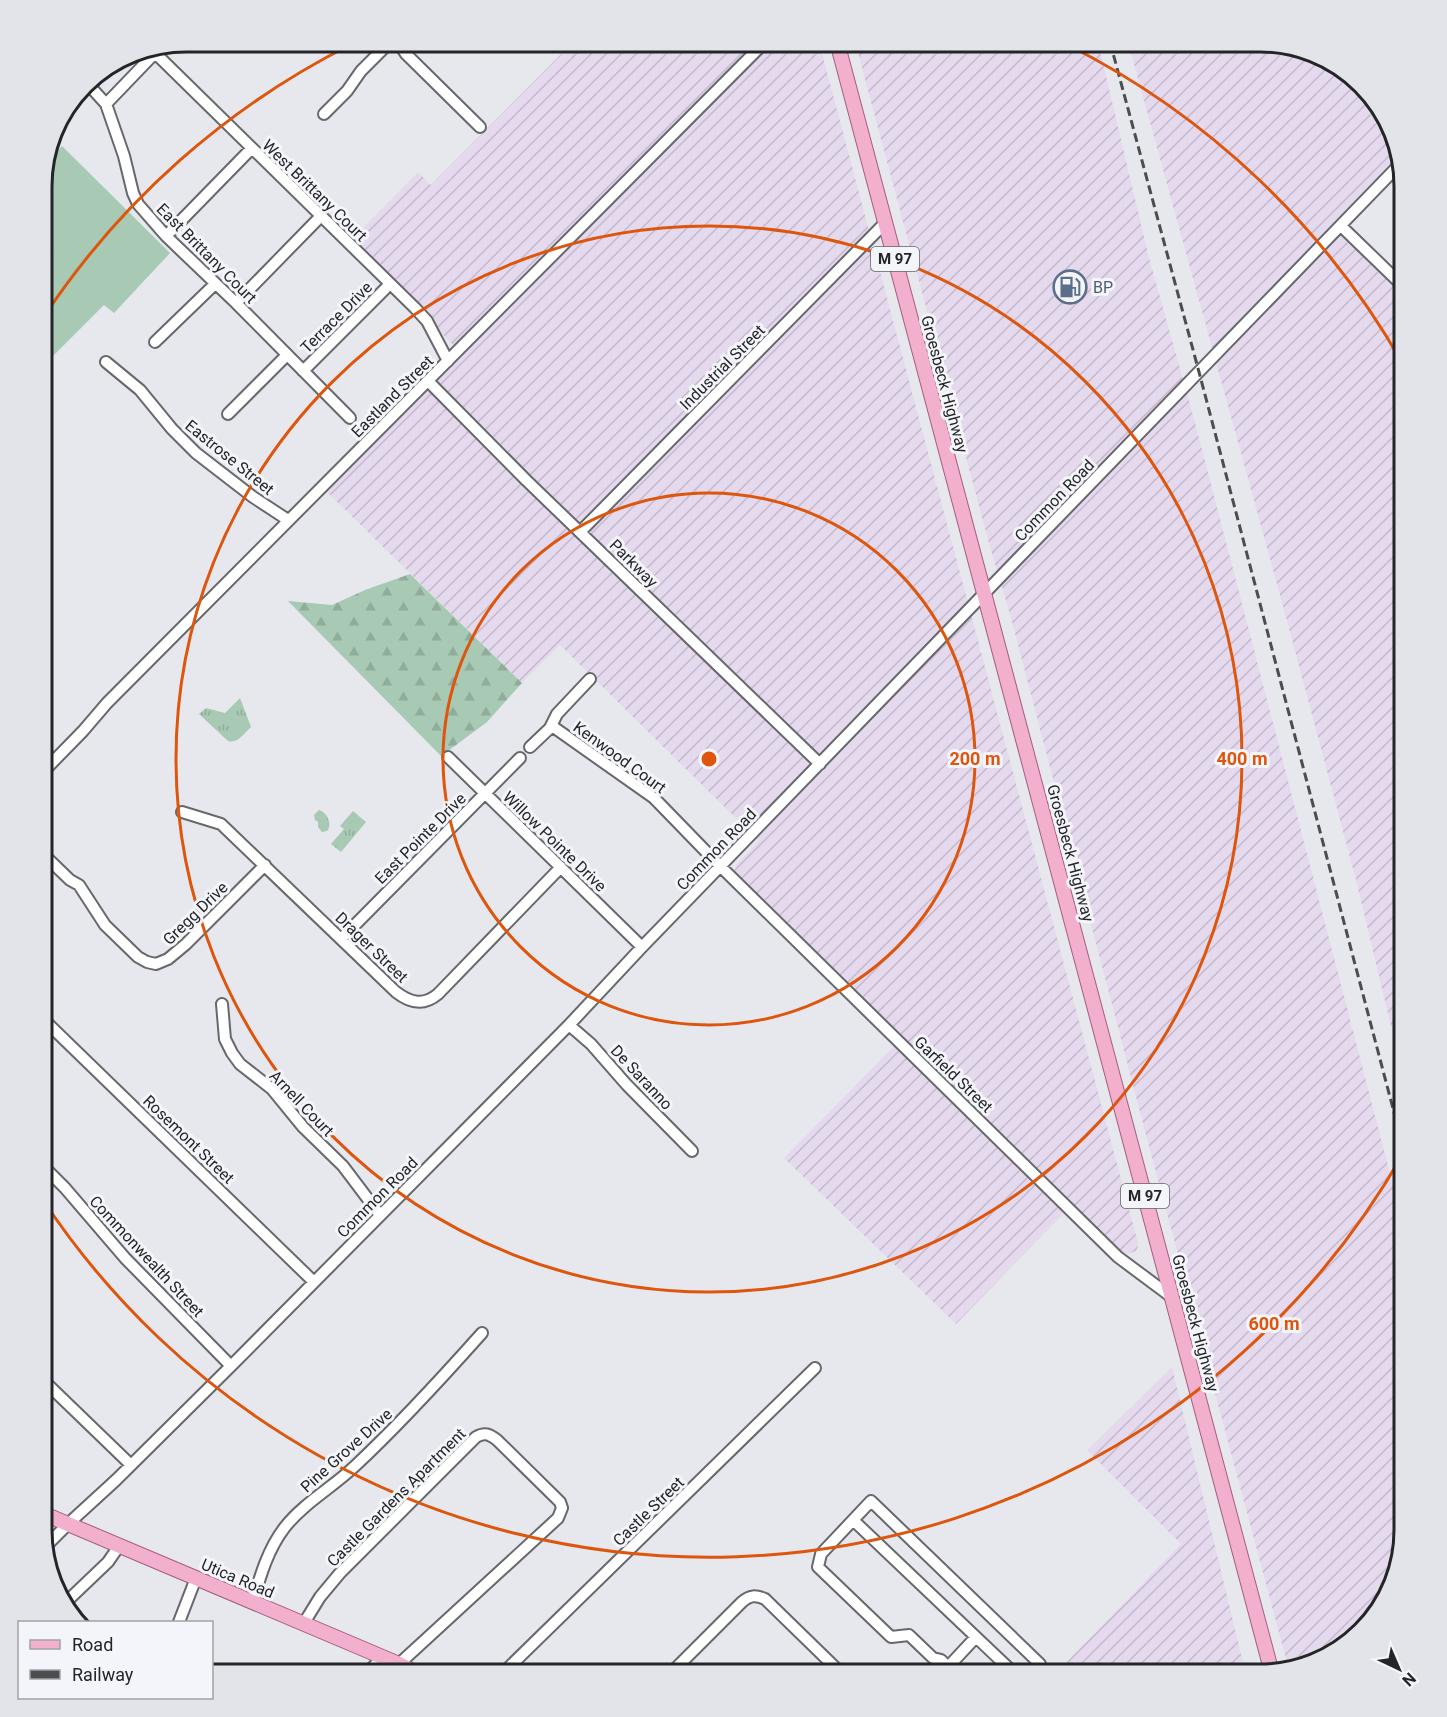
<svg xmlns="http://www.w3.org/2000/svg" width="1447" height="1717" viewBox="0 0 1447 1717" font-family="Roboto,sans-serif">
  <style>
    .industrial { fill: url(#industrial-furrows) }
    .grass { fill: #a8c9b3 }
    .forest { fill: url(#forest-firs) }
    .park { fill: url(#park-tufts) }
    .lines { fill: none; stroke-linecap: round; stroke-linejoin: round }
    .minor-casing { stroke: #67686c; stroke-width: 14 }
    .major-casing { stroke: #a55d7e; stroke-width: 16 }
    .minor { stroke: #fff; stroke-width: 10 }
    .major { stroke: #f2b0ce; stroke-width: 14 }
    .rail { stroke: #4c4d4f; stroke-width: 3; stroke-dasharray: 9 4.5; stroke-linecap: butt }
    .ring { fill: none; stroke: #de560d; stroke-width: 3 }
    .labels { text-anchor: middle; stroke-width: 6; stroke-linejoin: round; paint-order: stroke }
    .shield { fill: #f4f5fa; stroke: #626366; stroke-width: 1.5 }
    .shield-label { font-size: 15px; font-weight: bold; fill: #242526 }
    .street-label { font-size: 16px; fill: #242526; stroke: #f4f5fa }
    .service-label { font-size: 16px; fill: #4e5e75; stroke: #f4f5fa; text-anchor: start }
    .rim { fill: none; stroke: #242526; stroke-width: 3 }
    .centre { fill: #de560d; stroke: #f4f5fa; stroke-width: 3 }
    .ring-label { font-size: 18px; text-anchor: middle; font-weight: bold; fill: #de560d; stroke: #f4f5fa; stroke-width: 6; stroke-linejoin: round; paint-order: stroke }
  </style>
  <defs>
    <pattern id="industrial-furrows" width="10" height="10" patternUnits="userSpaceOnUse" patternTransform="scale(1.5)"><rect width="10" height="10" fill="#e5d9ed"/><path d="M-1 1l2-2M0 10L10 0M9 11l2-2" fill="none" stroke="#c4bacb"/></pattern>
    <pattern id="forest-firs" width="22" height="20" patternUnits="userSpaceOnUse" patternTransform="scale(1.5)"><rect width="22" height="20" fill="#a8c9b3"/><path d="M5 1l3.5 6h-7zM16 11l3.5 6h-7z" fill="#90ac9a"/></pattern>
    <pattern id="park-tufts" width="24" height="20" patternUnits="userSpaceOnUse" patternTransform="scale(1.5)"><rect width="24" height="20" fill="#a8c9b3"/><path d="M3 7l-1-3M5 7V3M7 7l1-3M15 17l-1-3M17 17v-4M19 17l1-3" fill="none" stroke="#90ac9a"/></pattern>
  </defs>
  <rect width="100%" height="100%" fill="#e7e8ed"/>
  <path class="industrial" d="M573 42H819L1138 1243V1247L1136 1251 1128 1254 1124 1253 1072 1205 956 1324 784 1158 902 1038 734 874 736 865 759 841 560 645 522 683 327 492 463 355 350 241 418 172 431 185Z
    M855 42H1098L1149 258 1193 415 1405 1231V1531L1390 1595 1348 1645 1306 1667 1289 1670 1145 1131 1011 618 990 547Z
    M1128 42H1269L1325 57 1375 99 1397 141 1400 156 1333 225 1405 296V1085L1356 880 1286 617Z
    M1172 1367 1246 1675H1054L1181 1544 1087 1450Z"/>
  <path class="grass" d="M62 146 170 253 114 313 104 305 47 362 42 357V267L54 256 42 244V177L46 162Z"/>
  <path class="forest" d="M410 574 522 683 487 722 448 751 444 759 288 601 332 605 365 590Z"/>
  <path class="park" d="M240 698 251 727C244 733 238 744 228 741L199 714 206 708 225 713Z
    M319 810C327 812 333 825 327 831L322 832 318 827V822L315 820 314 815Z
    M353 811 366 822 341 852 331 844 344 829 340 826Z"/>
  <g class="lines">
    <g class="minor-casing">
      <path id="minor" d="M398 42 406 54 480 127
        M151 49 415 308 427 321 448 361
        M87 83 106 104 124 156 133 193 138 204 166 236 236 303 350 418
        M106 104 155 53
        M324 114 347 91 361 71 390 42
        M1341 226 1405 288
        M166 236 251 149
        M236 303 321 216
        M155 342 215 284
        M106 362 140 390 172 429 196 453 253 497 288 520
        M303 371 390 284
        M428 381 526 480 820 764
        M228 414 287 355
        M580 532 885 223
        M552 726 654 798 720 866 1118 1257 1173 1298
        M530 747 550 728 557 714 590 679
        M448 757 642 947
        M42 773 83 731 107 703 765 42
        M182 812 221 824 396 992C410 1003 424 1006 438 994L561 867
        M42 853 70 880 79 885 105 925 138 957 147 962 156 964 168 959 186 944 265 865
        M341 939 520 758
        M222 1004 225 1039 232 1053 240 1064 272 1089 303 1127 343 1166 380 1215
        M42 1018 314 1282
        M569 1025 591 1044 626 1084 692 1151
        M42 1165 65 1188 125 1258 231 1366
        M42 1379 131 1465
        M853 1520 976 1637
        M45 1547 68 1524 116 1480 231 1366 569 1025 642 947 1401 163
        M253 1602C260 1576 268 1549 285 1527 304 1503 333 1487 355 1466 400 1424 441 1379 482 1333
        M64 1604 108 1562 119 1546
        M179 1622 196 1578
        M304 1623 320 1597 340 1573 476 1437C485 1432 489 1434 497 1440L560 1502 562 1508 558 1518 399 1664
        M948 1667 976 1637 1016 1675
        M365 1675 383 1657
        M501 1675 815 1368
        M669 1675 742 1602C750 1595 756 1595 765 1599L843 1675
        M955 1675 941 1660 933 1658 909 1635 891 1637 818 1567 821 1554 871 1501 1040 1664 1030 1675"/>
    </g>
    <g class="major-casing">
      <path id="major" d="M837 42 1272 1673
        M42 1513 399 1664 420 1675"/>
    </g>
    <use href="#minor" class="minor"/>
    <use href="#major" class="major"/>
    <path class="rail" d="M1110 42 1199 372 1405 1154"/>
  </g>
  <g class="ring">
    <circle cx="709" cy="759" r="266"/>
    <circle cx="709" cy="759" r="533"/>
    <path d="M1404 1152A799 799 0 0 1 43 1200M43 318A799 799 0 0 1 352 44M1066 44A799 799 0 0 1 1404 366"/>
  </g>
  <defs>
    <g id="fuel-ring" transform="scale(1.725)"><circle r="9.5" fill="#f4f5fa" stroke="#5c6f8a" stroke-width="1.5"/><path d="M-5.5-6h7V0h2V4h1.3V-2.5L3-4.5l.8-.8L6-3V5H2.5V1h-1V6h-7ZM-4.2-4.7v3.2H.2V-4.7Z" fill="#5c6f8a"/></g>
  </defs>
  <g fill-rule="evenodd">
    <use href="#fuel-ring" x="1070" y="287"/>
  </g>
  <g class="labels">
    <g class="shield">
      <rect x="871" y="247" width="48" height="24" rx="4.5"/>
      <rect x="1121" y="1184" width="48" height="24" rx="4.5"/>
    </g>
    <g class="shield-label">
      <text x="895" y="264">M 97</text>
      <text x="1145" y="1201">M 97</text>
    </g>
    <g class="street-label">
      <text transform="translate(315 190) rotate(44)" y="6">West Brittany Court</text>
      <text transform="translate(207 253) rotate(45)" y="6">East Brittany Court</text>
      <text transform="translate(336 317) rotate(-45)" y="6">Terrace Drive</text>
      <text transform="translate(722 367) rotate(-45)" y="6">Industrial Street</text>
      <text transform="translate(945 384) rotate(75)" y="6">Groesbeck Highway</text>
      <text transform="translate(392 396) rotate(-45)" y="6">Eastland Street</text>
      <text transform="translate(230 457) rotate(39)" y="6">Eastrose Street</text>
      <text transform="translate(1054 500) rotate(-46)" y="6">Common Road</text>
      <text transform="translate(634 563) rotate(45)" y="6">Parkway</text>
      <text transform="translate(620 757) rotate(36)" y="6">Kenwood Court</text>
      <text transform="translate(420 838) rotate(-45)" y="6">East Pointe Drive</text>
      <text transform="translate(555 841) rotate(44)" y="6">Willow Pointe Drive</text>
      <text transform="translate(716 849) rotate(-46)" y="6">Common Road</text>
      <text transform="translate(1071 853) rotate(75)" y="6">Groesbeck Highway</text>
      <text transform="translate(195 913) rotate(-44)" y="6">Gregg Drive</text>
      <text transform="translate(372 947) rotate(44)" y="6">Drager Street</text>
      <text transform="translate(954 1074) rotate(44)" y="6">Garfield Street</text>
      <text transform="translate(642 1077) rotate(47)" y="6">De Saranno</text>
      <text transform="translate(302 1103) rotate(46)" y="6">Arnell Court</text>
      <text transform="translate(189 1139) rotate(44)" y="6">Rosemont Street</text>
      <text transform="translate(377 1197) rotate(-45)" y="6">Common Road</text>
      <text transform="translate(147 1256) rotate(47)" y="6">Commonwealth Street</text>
      <text transform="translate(1196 1323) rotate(75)" y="6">Groesbeck Highway</text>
      <text transform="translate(346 1450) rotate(-42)" y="6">Pine Grove Drive</text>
      <text transform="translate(396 1497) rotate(-45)" y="6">Castle Gardens Apartment</text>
      <text transform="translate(648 1511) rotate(-44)" y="6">Castle Street</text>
      <text transform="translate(238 1578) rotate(23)" y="6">Utica Road</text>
    </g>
    <g class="service-label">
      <text x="1093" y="293">BP</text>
    </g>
  </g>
  <path d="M0 0H1447V1717H0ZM186 52H1260A134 134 0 0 1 1394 186V1530A134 134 0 0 1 1260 1664H186A134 134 0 0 1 52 1530V186A134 134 0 0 1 186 52Z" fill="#e3e4e9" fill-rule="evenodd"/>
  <path class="rim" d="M186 52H1260A134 134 0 0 1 1394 186V1530A134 134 0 0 1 1260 1664H186A134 134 0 0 1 52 1530V186A134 134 0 0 1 186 52Z"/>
  <circle cx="709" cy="759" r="9" class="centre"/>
  <g class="ring-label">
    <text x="975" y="765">200 m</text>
    <text x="1242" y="765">400 m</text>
    <text x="1274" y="1330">600 m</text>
  </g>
  <rect x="18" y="1621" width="195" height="78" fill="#f4f5fa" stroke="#a1a2a5" stroke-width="1.5"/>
  <rect x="30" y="1640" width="30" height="9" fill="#f2b0ce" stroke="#a1a2a5" stroke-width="1.5"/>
  <text x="72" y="1651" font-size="18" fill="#242526">Road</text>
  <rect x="30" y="1670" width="30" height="9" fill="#4c4d4f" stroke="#a1a2a5" stroke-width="1.5"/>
  <text x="72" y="1681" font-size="18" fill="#242526">Railway</text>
  <g transform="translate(1399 1669) rotate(136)" stroke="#f4f5fa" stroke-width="4.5" paint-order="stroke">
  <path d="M0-4.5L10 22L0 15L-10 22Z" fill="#242526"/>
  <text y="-9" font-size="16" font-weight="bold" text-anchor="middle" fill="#242526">N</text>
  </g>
</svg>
